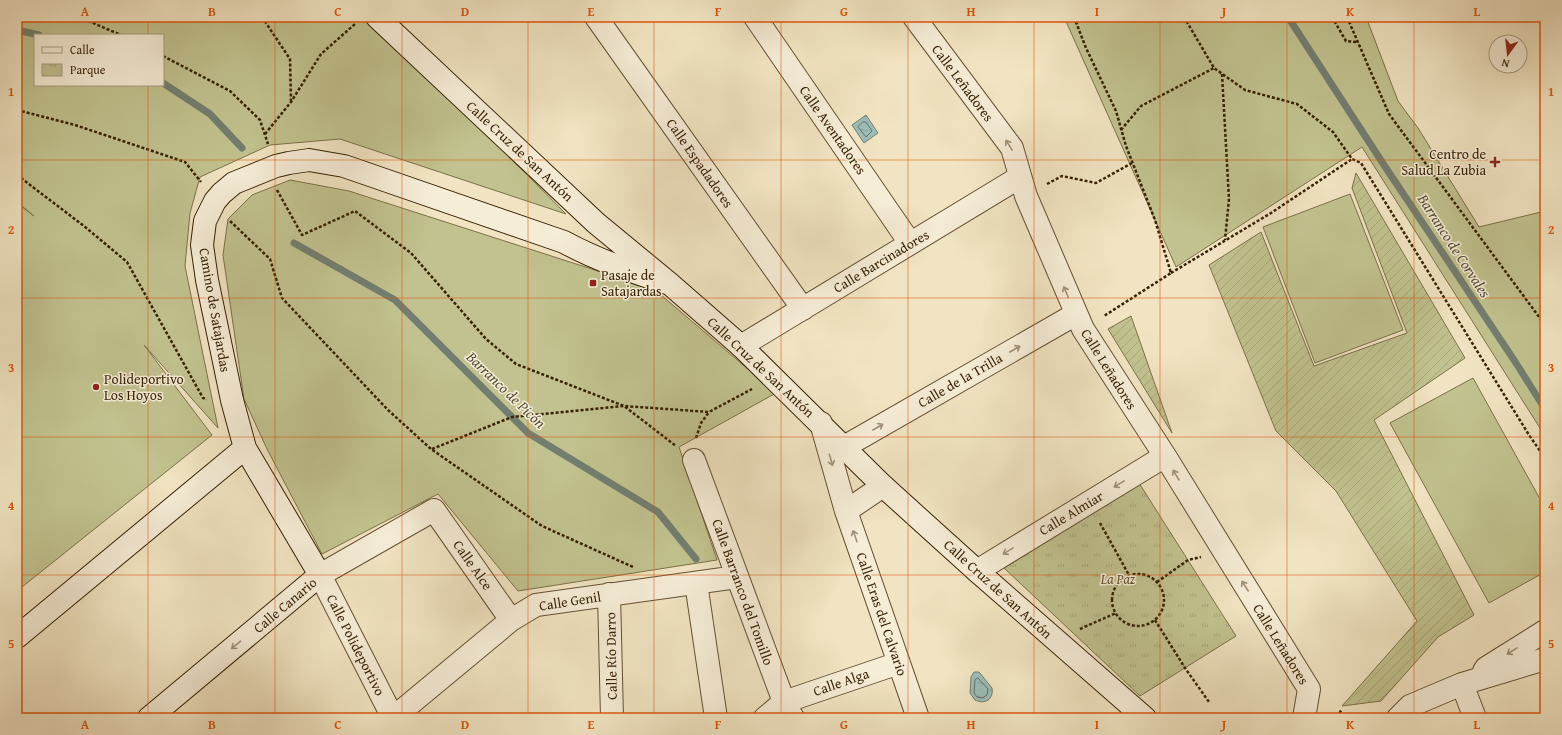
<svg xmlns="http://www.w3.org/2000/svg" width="1562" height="735" viewBox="0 0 1562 735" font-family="'Gentium Book Plus',serif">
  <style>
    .grass { fill: #c1c28f; stroke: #7c7048; fill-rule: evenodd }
    .park { fill: url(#park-tufts); stroke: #7c7048 }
    .garden { fill: url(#garden-furrows); stroke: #7c7048 }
    .water { fill: url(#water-ripples); stroke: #737e70 }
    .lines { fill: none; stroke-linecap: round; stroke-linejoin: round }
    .shore { stroke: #696e5e; stroke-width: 1 }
    .stream { stroke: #737e70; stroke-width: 7 }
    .street-casing { stroke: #655032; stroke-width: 24 }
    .secondary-casing { stroke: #361f02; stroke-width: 24 }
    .path { stroke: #361f02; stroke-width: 2.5; stroke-dasharray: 3 2; stroke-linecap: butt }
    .street { stroke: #f6edd7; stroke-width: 22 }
    .secondary { stroke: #f6edd7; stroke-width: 22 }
    .oneway { stroke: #a09077 }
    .grid { fill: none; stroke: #df560c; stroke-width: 1; stroke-opacity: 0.55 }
    .poi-dot { fill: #8f2418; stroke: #f6edd7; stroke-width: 1.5 }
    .labels { text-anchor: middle; stroke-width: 3; stroke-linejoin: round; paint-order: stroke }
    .street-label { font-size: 14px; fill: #361f02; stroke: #f6edd7 }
    .poi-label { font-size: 14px; fill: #361f02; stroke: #f6edd7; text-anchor: start }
    .park-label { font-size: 14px; font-style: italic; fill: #60502c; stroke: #f6edd7 }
    .water-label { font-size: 15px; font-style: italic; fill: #554f39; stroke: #f6edd7 }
    .neatline { fill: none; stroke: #df560c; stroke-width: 1.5 }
    .grid-label { font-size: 13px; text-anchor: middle; font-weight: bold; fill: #df560c }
  </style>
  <defs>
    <pattern id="park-tufts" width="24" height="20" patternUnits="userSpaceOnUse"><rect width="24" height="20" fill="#c1c28f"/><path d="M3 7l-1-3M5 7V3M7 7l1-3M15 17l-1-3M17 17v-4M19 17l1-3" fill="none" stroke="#a6a67a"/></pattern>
    <pattern id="garden-furrows" width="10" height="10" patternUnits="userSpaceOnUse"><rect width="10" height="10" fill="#c1c28f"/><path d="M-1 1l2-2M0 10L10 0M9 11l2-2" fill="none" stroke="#a6a67a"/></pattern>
    <pattern id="water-ripples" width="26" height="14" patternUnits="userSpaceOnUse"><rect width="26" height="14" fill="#9cbeb9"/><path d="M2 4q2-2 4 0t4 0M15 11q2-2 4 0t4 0" fill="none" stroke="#87a39d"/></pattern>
  </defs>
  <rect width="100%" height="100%" fill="#f1e4c2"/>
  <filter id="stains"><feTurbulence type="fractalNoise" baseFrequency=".005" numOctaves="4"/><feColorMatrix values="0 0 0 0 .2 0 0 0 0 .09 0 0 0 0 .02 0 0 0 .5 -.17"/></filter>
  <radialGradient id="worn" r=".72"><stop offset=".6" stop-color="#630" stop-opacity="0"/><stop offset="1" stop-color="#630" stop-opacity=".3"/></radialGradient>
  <path class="grass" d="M17 17H371L566 214 340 139 270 145 200 177 190 213 185 266 218 428 144 345 212 435 17 591V203L34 216 17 202ZM35 35H163V85H35Z
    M1064 17H1366L1398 101 1418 128 1479 227 1545 211V436L1362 147 1176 267Z
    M290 180 349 191 654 289 776 393 679 447 717 560 518 591 438 494 322 554 267 449 244 399 223 255 228 219 252 195Z
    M1350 194 1403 330 1315 363 1263 227Z
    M1473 378 1545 508V572L1489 603 1390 423Z"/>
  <path class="park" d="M1139 483 1236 636 1140 696 1004 568Z"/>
  <path class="garden" d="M1356 173 1465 358 1374 420 1474 615 1438 637 1381 701 1342 706 1417 621 1336 491 1276 431 1209 265 1261 232 1314 366 1407 333 1352 188Z
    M1131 316 1172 433 1108 329Z"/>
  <path class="water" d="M866 115 878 133 864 143 852 125Z
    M974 672H979L992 688C994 699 985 705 975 700L970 693 971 677Z"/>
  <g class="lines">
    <path class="shore" d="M863 122H866L872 131 866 137 858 127Z
      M978 678 988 689 987 695 982 698 977 697 974 693 975 680Z"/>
    <path class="stream" d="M1288 17 1382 162 1516 363 1545 409
      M17 30 39 35
      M163 83 210 114 242 148
      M294 243 395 300 528 433 658 512 696 559"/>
    <g class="street-casing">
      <path id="street" d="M596 17 803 309
        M755 17 910 243
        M914 17 1012 148 1026 196 1083 329 1165 456 1309 689 1304 718
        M741 346 1020 177
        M821 423 846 511 918 718
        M844 447 1076 314
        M694 460 784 702 793 718
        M846 511 883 486
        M977 571 1165 456
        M696 583 716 718
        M609 594 612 718
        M1484 671 1486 668 1545 631
        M1462 684 1475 718
        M393 718 320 575 434 510 511 620
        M393 718 511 620 536 605 737 577
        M765 718 784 702 899 663
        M1398 718 1410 706 1462 684 1545 659"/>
    </g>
    <g class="secondary-casing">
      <path id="secondary" d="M377 17 596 223 670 284 741 346 883 486 977 571 1145 718
        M17 637 245 448
        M149 718 320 575 245 448 232 400 207 280 202 245 205 221 215 201 222 193 234 183 276 166 289 163 309 160 344 166 564 242C599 261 633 272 670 284"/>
    </g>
    <path class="path" d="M79 17 121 35
      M262 17 290 59 291 101
      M1074 17 1086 48 1116 111 1126 146 1155 220 1171 273 1104 316
      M1184 17 1214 68 1245 90 1297 104 1333 132 1352 159 1361 163 1529 435 1545 458
      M1332 17 1346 41 1357 42
      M1347 17 1389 114 1545 325
      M163 56 230 91 260 120 268 144
      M1222 74 1229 199 1225 240
      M17 110 75 125 185 162 201 182
      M1121 130 1141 106 1214 68
      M265 134 291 102 321 54 355 24
      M17 175 84 226 127 262 203 398 207 399
      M1047 184 1062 176 1096 183 1132 163
      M277 190 302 235 355 211 411 253 486 339 516 364 624 406 676 446
      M230 221 270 259 282 298 388 410 431 449 542 526 633 567
      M1171 273 1271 213 1352 159
      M696 438 701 423 709 412
      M432 449 512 417 624 406 709 412 752 389
      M1100 523 1129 575
      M1112 600a26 26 0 1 1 52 0a26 26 0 1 1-52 0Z
      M1157 582 1188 560 1201 557
      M1155 620 1185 668 1209 702
      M1080 629 1116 613
      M1338 718 1341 710"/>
    <use href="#street" class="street"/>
    <use href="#secondary" class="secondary"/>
  </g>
  <defs><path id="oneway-shaft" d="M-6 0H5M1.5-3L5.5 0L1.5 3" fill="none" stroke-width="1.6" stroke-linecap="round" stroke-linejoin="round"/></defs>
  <g class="oneway">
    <use href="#oneway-shaft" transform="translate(1009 145) rotate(-122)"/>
    <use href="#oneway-shaft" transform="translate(1066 292) rotate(-113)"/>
    <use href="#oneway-shaft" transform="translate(1015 349) rotate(-30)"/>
    <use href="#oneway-shaft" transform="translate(878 427) rotate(-30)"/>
    <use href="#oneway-shaft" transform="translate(831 460) rotate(74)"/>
    <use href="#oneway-shaft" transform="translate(1176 475) rotate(-121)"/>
    <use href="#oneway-shaft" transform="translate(1119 484) rotate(149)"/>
    <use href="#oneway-shaft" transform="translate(855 536) rotate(-109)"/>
    <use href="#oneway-shaft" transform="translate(1008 551) rotate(148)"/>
    <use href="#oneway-shaft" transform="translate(1245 586) rotate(-123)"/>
    <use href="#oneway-shaft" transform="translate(236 645) rotate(140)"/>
    <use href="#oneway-shaft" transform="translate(1512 651) rotate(148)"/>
  </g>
  <path class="grid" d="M148 17V35M275 17V718M402 17V718M528 17V718M654 17V718M781 17V718M908 17V718M1034 17V718M1160 17V718M1287 17V718M1414 17V718M148 85V718M17 160H1545M17 298H1545M17 437H1545M17 575H1545"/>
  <g class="poi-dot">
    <path d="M1493 156h4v4h4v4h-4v4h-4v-4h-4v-4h4z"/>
    <rect x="589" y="279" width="8" height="8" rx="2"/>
    <circle cx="96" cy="387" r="4"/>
  </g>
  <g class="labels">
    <g class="street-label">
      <text transform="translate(963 83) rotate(53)" y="5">Calle Leñadores</text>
      <text transform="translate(833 130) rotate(55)" y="5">Calle Aventadores</text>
      <text transform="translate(520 151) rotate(43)" y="5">Calle Cruz de San Antón</text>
      <text transform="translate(700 163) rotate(55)" y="5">Calle Espadadores</text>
      <text transform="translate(881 261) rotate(-31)" y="5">Calle Barcinadores</text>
      <text transform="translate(215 310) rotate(80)" y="5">Camino de Satajardas</text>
      <text transform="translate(761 367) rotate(43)" y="5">Calle Cruz de San Antón</text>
      <text transform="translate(1109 369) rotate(58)" y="5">Calle Leñadores</text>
      <text transform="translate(960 380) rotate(-30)" y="5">Calle de la Trilla</text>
      <text transform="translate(1071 513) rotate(-31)" y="5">Calle Almiar</text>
      <text transform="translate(473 565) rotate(55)" y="5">Calle Alce</text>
      <text transform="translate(998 589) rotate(42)" y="5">Calle Cruz de San Antón</text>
      <text transform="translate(743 592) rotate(70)" y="5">Calle Barranco del Tomillo</text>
      <text transform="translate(570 601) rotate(-9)" y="5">Calle Genil</text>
      <text transform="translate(285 605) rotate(-40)" y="5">Calle Canario</text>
      <text transform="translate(882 614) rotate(71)" y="5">Calle Eras del Calvario</text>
      <text transform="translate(1281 644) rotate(58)" y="5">Calle Leñadores</text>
      <text transform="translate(356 645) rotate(63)" y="5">Calle Polideportivo</text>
      <text transform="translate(611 656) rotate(-91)" y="5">Calle Río Darro</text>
      <text transform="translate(841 682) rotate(-19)" y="5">Calle Alga</text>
    </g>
    <g class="poi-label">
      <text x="1486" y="159" text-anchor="end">Centro de<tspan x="1486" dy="16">Salud La Zubia</tspan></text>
      <text x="601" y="280">Pasaje de<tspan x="601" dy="16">Satajardas</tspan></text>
      <text x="104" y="384">Polideportivo<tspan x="104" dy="16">Los Hoyos</tspan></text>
    </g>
    <g class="park-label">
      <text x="1118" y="584">La Paz</text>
    </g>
    <g class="water-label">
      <text transform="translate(1454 246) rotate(57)" y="5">Barranco de Corvales</text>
      <text transform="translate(506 390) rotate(44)" y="5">Barranco de Picón</text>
    </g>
  </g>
  <rect width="1562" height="735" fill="none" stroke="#f1e4c2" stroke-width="44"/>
  <rect x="34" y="34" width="130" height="52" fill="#f6edd7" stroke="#a99b82"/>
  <rect x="42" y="47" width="20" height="6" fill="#f6edd7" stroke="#a99b82"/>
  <text x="70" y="54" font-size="12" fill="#361f02">Calle</text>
  <rect x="42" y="64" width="20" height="12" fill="url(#park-tufts)" stroke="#a99b82"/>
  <text x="70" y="74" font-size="12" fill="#361f02">Parque</text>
  <g transform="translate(1508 54) rotate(195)"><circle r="19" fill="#f6edd7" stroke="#a99b82"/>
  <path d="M0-3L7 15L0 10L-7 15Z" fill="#8f2418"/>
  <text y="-6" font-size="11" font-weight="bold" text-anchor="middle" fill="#361f02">N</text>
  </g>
  <rect x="22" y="22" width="1518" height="691" class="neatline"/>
  <g class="grid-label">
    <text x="85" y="16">A</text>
    <text x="212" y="16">B</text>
    <text x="338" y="16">C</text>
    <text x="465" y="16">D</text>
    <text x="591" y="16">E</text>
    <text x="718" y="16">F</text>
    <text x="844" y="16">G</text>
    <text x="971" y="16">H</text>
    <text x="1097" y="16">I</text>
    <text x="1224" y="16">J</text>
    <text x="1350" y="16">K</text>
    <text x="1477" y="16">L</text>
    <text x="11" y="96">1</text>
    <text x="1551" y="96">1</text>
    <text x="11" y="234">2</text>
    <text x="1551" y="234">2</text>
    <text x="11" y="372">3</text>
    <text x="1551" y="372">3</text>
    <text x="11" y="510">4</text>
    <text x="1551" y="510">4</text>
    <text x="11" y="648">5</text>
    <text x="1551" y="648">5</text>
    <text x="85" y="729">A</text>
    <text x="212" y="729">B</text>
    <text x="338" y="729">C</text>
    <text x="465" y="729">D</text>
    <text x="591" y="729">E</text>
    <text x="718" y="729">F</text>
    <text x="844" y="729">G</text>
    <text x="971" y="729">H</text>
    <text x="1097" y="729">I</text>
    <text x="1224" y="729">J</text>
    <text x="1350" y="729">K</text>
    <text x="1477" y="729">L</text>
  </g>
  <rect width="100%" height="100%" filter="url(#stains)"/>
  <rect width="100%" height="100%" fill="url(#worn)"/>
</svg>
